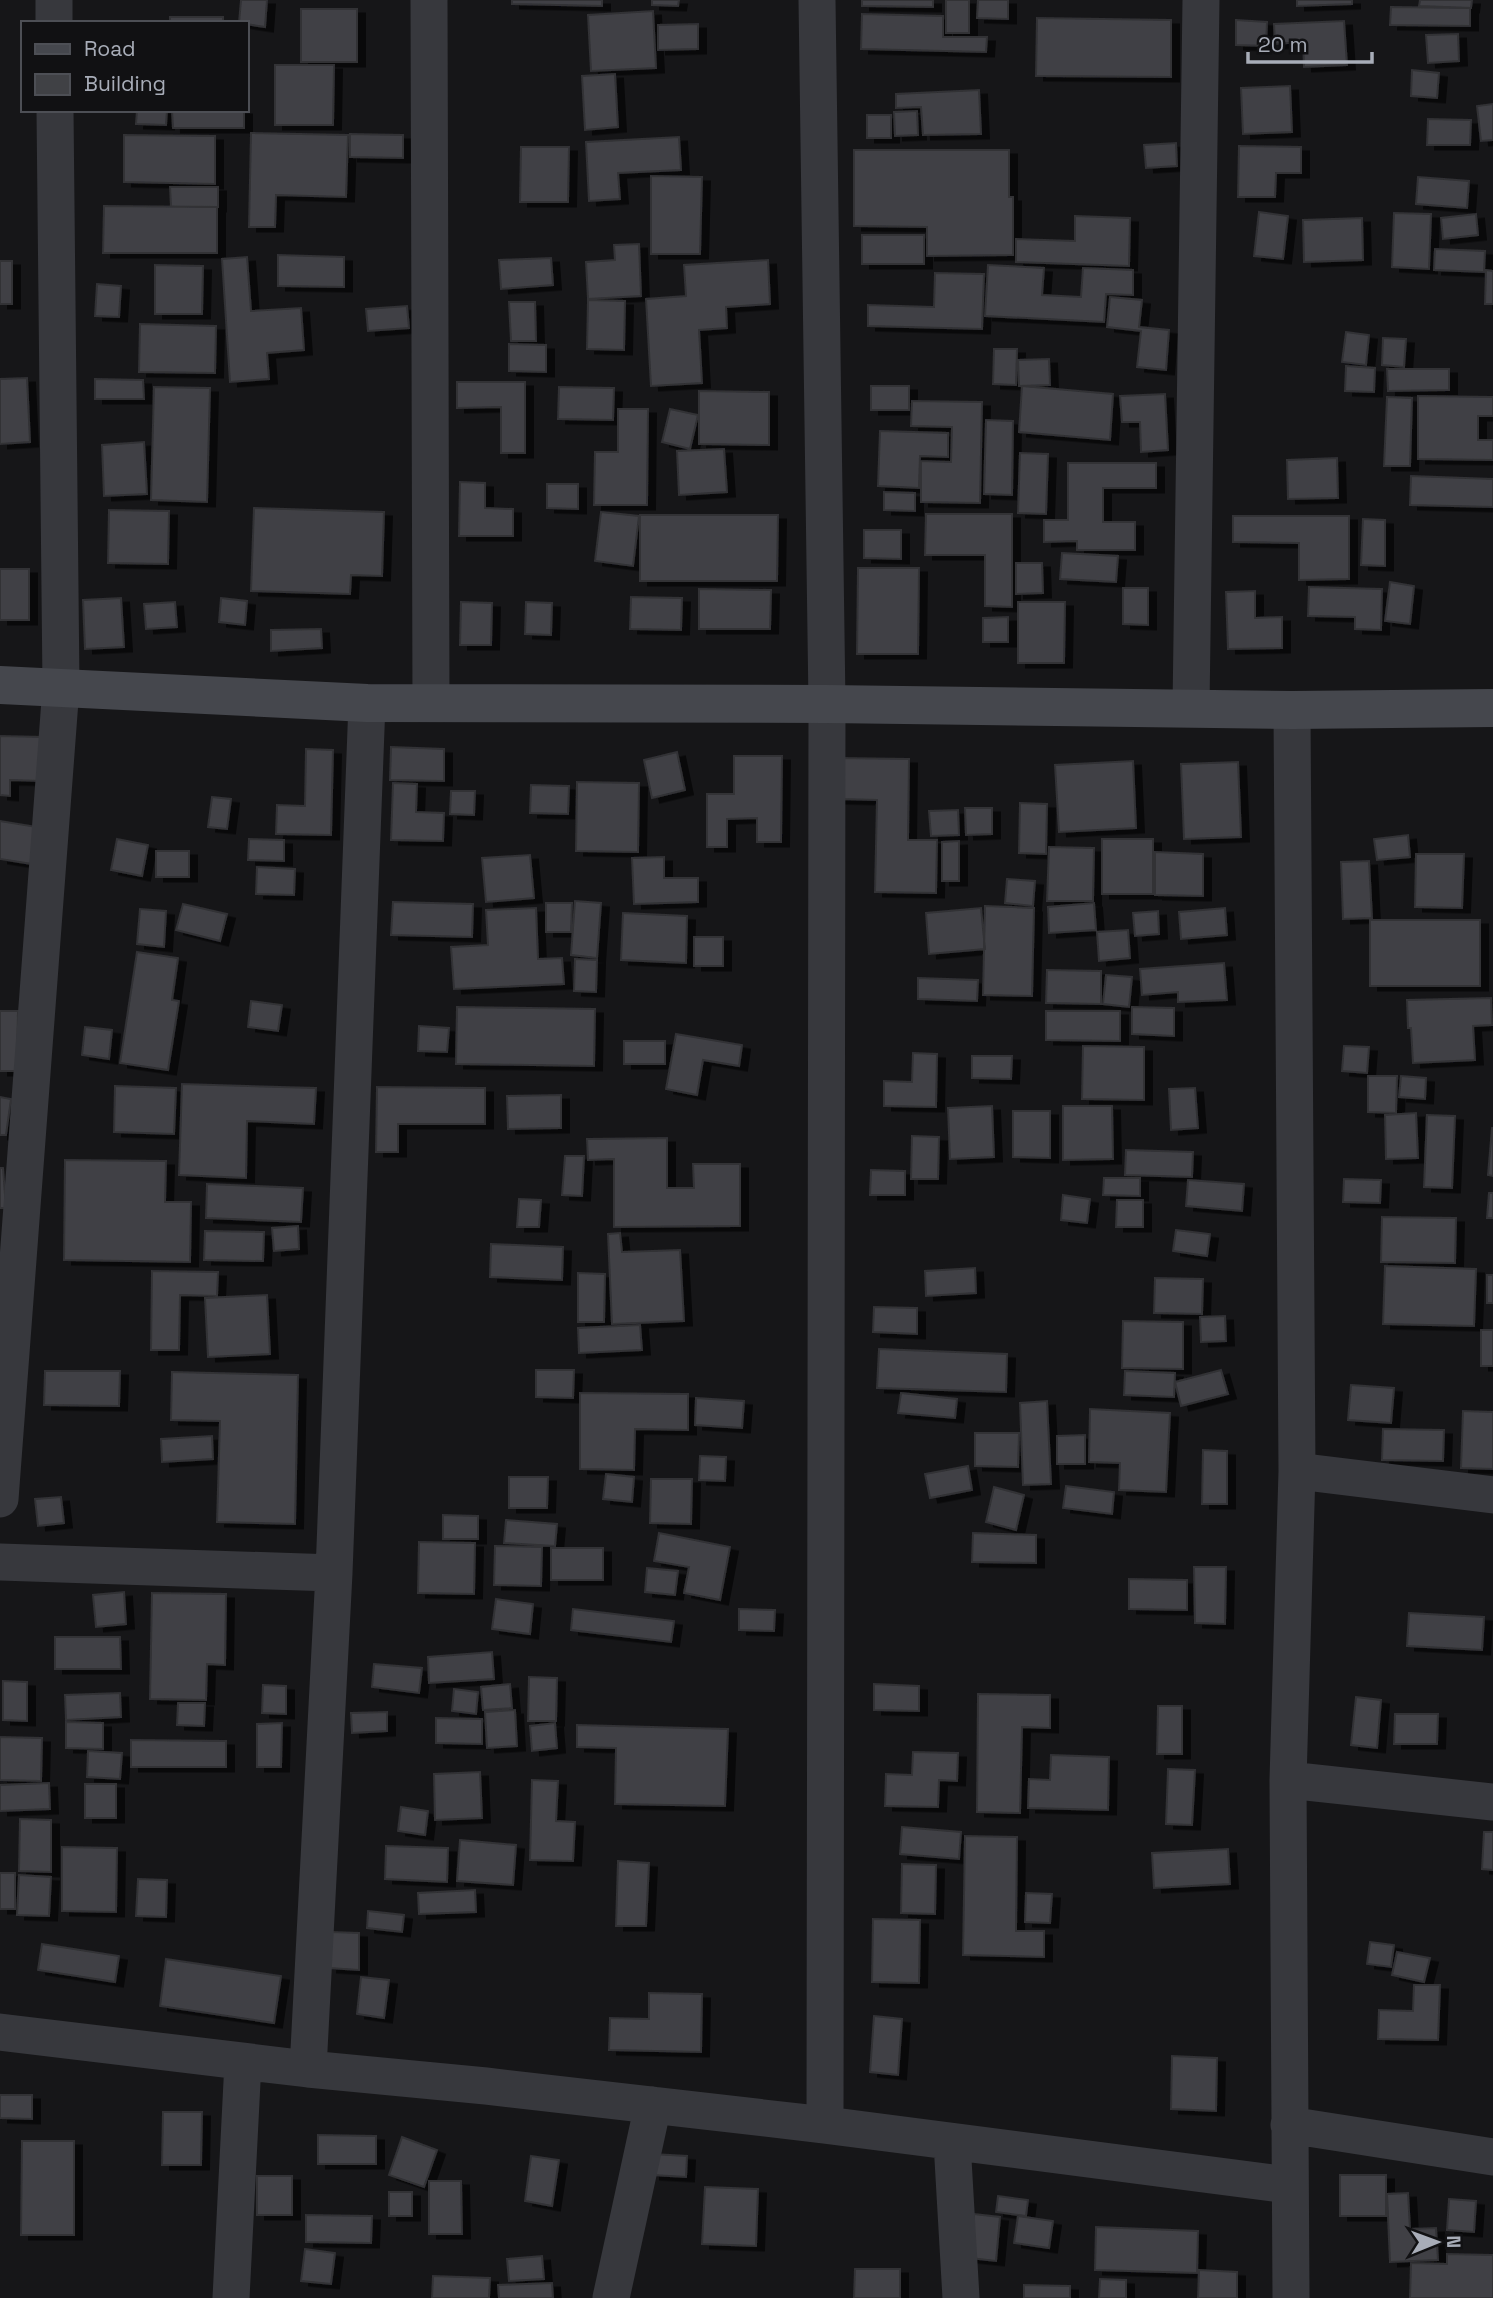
<svg xmlns="http://www.w3.org/2000/svg" width="1493" height="2298" viewBox="0 0 1493 2298" font-family="'Space Grotesk',sans-serif">
  <style>
    .building { fill: #404145; stroke: #303034; stroke-width: 2; filter: url(#shadow) }
    .lines { fill: none; stroke-linecap: round; stroke-linejoin: round }
    .street { stroke: #37383d; stroke-width: 37 }
    .secondary { stroke: #45474d; stroke-width: 38 }
  </style>
  <defs>
    <filter id="shadow"><feDropShadow dx="8" dy="4.5" stdDeviation="0" flood-color="#0009"/></filter>
  </defs>
  <rect width="100%" height="100%" fill="#161618"/>
  <path class="building" d="M241 0H267L265 27 239 23Z
    M512 0H602V6L512 4Z
    M652 0H679L678 6 652 5Z
    M862 0H933V7L862 6Z
    M946 0H969V33H946Z
    M978 0H1008V19L977 18Z
    M1297 0H1352V4L1297 6Z
    M1420 0H1472L1471 8 1419 6Z
    M1391 7 1470 8V26L1390 25Z
    M301 9H357V62H301Z
    M653 11 656 68 591 71 588 15Z
    M862 14 943 16V37H987L986 52 861 49Z
    M170 17H223V23H170Z
    M1037 18 1171 20V77L1036 76Z
    M1236 20 1267 22 1266 46 1236 45Z
    M1344 21 1347 65 1304 67 1303 42 1275 44 1274 24Z
    M698 24V49L658 50V25Z
    M1458 34 1459 61 1428 63 1426 35Z
    M275 65H334L333 125H275Z
    M1412 70 1439 73 1437 98 1411 96Z
    M615 74 618 127 585 130 582 76Z
    M1290 86 1292 132 1243 134 1241 88Z
    M979 90 981 134 923 135 921 107 896 108V94Z
    M1493 104V140L1481 141 1477 106Z
    M137 110H167L166 125 136 124Z
    M172 110H244V128H173Z
    M917 111 918 135 895 136 894 112Z
    M867 115H891V138H867Z
    M1428 119 1471 120 1470 145H1427Z
    M251 133 348 135 346 197 276 195 275 227H249Z
    M350 134 403 135V158L350 157Z
    M124 135 215 136V184L124 182Z
    M679 137 681 170 618 173 620 199 589 201 586 142Z
    M1176 143 1177 166 1146 168 1144 145Z
    M1239 146 1301 147V173H1276L1275 197H1238Z
    M521 147H569L568 202H520Z
    M854 150H1009V197H1013V255L927 256V227L854 226Z
    M651 176 702 177 700 254H651Z
    M1418 177 1469 181 1467 208 1416 204Z
    M170 187H218V207H171Z
    M104 206 217 207V253H103Z
    M1259 212 1288 216 1283 259 1254 256Z
    M1394 213 1431 214 1429 269 1392 267Z
    M1476 214 1478 235 1443 239 1441 218Z
    M1075 216 1130 218 1129 266 1016 262V239L1075 241Z
    M1362 218 1363 260 1304 262 1303 220Z
    M862 235H924V264H862Z
    M639 244 641 296 588 299 586 262 615 260 614 245Z
    M1435 249 1485 251 1484 272 1434 270Z
    M278 255 344 257V287L278 286Z
    M247 257 251 311 301 308 304 350 267 353 269 379 230 382 222 259Z
    M551 258 553 285 501 289 499 260Z
    M768 260 770 304 726 307 727 328 699 330 702 383 651 386 646 299 686 296 684 265Z
    M0 261H12V304H0Z
    M155 265 203 266 202 314H155Z
    M988 265 1044 268 1042 295 1081 297 1083 268 1133 270V295L1106 294 1104 322 985 316Z
    M1486 270 1493 271V304H1485Z
    M935 273 984 274 982 329 868 326V305L934 307Z
    M97 284 121 286 119 317 95 316Z
    M1110 297 1142 300 1139 327 1169 330 1166 370 1137 367 1141 331 1107 327Z
    M588 300 625 301 624 350 587 349Z
    M509 302H535L536 341H511Z
    M407 306 409 328 368 331 366 309Z
    M140 324 216 326 215 373 139 372Z
    M1346 332 1369 335 1366 365 1342 362Z
    M1383 338 1406 339 1404 367 1382 365Z
    M509 344 546 345V372L509 371Z
    M994 349H1017L1016 385 993 384Z
    M1049 359 1050 385 1019 386 1018 360Z
    M1346 366 1375 368 1374 392 1345 391Z
    M1387 369H1449V390L1388 391Z
    M27 378 30 442 0 444V379Z
    M95 379 143 380 144 399H95Z
    M457 382H525V453H501V407L457 408Z
    M871 386H909V410H871Z
    M1022 386 1113 394 1110 440 1019 432Z
    M154 387 210 388 207 502 151 500Z
    M559 387 614 388 613 420 558 419Z
    M699 391 769 392V445L699 444Z
    M1165 394 1168 450 1141 452 1140 422H1122L1120 396Z
    M1418 396 1493 397V416H1478V440H1493V460L1418 459Z
    M1387 397 1412 398 1410 466H1384Z
    M912 401 982 402 980 503 921 502V461L951 462 952 427 911 426Z
    M618 409H648L647 505H594L595 452H618Z
    M670 409 698 415 690 449 662 442Z
    M986 420 1013 421 1012 495 984 494Z
    M880 431 948 433V457L920 456 919 488 878 486Z
    M144 442 147 494 104 496 102 445Z
    M724 449 727 492 679 495 677 451Z
    M1020 453 1048 454 1046 514 1018 513Z
    M1337 458 1338 498 1288 499 1287 460Z
    M1068 463H1156V488H1103V522H1135V550H1077V541L1044 542V520H1068Z
    M1411 476 1493 479V507L1410 505Z
    M460 482 485 483V508L513 509V536H459Z
    M547 484H578V509L547 508Z
    M884 492 915 493V511L884 510Z
    M254 508 384 512 382 576 351 575 350 594 251 591Z
    M109 510 169 511 168 564 108 563Z
    M601 512 639 516 633 566 595 561Z
    M926 514H1012V607L985 606V555H925Z
    M640 515H778L777 581H640Z
    M1233 516H1349V579L1299 580V543L1233 542Z
    M1363 519 1385 520V566L1361 565Z
    M864 530H901V559L864 558Z
    M1062 553 1118 556 1116 582 1060 579Z
    M1016 563H1042L1043 593 1016 594Z
    M858 568H919L918 654H857Z
    M0 569H29V620H0Z
    M1390 582 1414 586 1410 624 1385 621Z
    M1309 587 1382 589 1381 630 1355 629V617L1308 616Z
    M1123 588H1148V625L1123 624Z
    M699 589 771 590 770 629H699Z
    M1255 591V618L1282 617V648L1228 649 1226 592Z
    M631 597 682 598 681 630 630 629Z
    M121 598 124 647 85 649 83 600Z
    M221 598 247 601 245 625 219 622Z
    M175 602 177 627 146 629 144 604Z
    M461 602 492 603 491 645H460Z
    M526 602 552 603 551 635 525 634Z
    M1018 602H1065L1064 663H1018Z
    M1008 617V642H983V618Z
    M321 629 322 648 271 651V630Z
    M0 736 44 737 42 781 10 780V796L0 795Z
    M391 747 444 749V781L390 780Z
    M306 749 333 750 331 835 276 834 277 805 305 806Z
    M677 752 685 790 652 798 644 760Z
    M734 756H782L781 842H757V818L727 819V847H707V794H734Z
    M838 758 909 759 908 840H937L936 893 875 892 877 800 838 799Z
    M1133 761 1136 828 1059 832 1055 765Z
    M1238 762 1241 837 1184 839 1181 764Z
    M577 782 639 783 638 852 576 851Z
    M393 783 417 784 416 812 444 813 443 841 391 840Z
    M531 785 569 786 568 814 530 813Z
    M451 791H475L474 815 450 814Z
    M212 797 231 799 227 829 208 827Z
    M1020 803 1047 804 1046 854 1019 853Z
    M965 808H992V834L966 835Z
    M958 810 959 835 931 836 929 811Z
    M0 821 37 827 32 864 0 859Z
    M1408 835 1410 857 1377 860 1374 839Z
    M117 839 148 845 142 876 111 870Z
    M249 839 284 840V861L248 860Z
    M1102 839H1153V894H1102Z
    M959 841V881H942V842Z
    M1049 847 1094 848 1093 901H1047Z
    M156 851H189V877H156Z
    M1155 852 1203 854V896L1155 895Z
    M1416 854H1464L1462 908 1415 907Z
    M530 855 534 898 486 902 482 858Z
    M664 857V878H698V902L634 904 632 858Z
    M1369 861 1372 918 1343 919 1341 862Z
    M257 867 295 869 294 895 256 894Z
    M1007 879 1035 881 1033 906 1005 903Z
    M575 901 601 903 597 958 571 955Z
    M393 902 473 904 472 937 391 935Z
    M546 903H572L571 932H546Z
    M1094 903 1096 930 1049 933 1048 907Z
    M183 904 227 914 220 941 176 930Z
    M985 906 1034 908 1032 996 983 995Z
    M536 908 538 959 562 958 564 984 454 989 451 947 488 945 486 910Z
    M981 908 985 949 929 954 926 913Z
    M1225 908 1227 935 1181 939 1179 912Z
    M140 909 166 911 164 947 137 944Z
    M1158 911 1159 934 1135 936 1133 913Z
    M623 913 687 916 686 963 621 960Z
    M1370 920H1480V986H1370Z
    M1128 930 1130 958 1099 961 1097 932Z
    M694 937H723V966H694Z
    M137 952 178 958 172 1000 179 1001 168 1070 120 1063Z
    M575 959 597 960 596 992 574 991Z
    M1224 963 1227 1000 1178 1002V992L1142 995 1140 969Z
    M1047 970 1101 971V1004L1046 1003Z
    M1106 975 1132 977 1129 1007 1103 1004Z
    M918 978 978 980 977 1001 918 999Z
    M1491 998 1492 1025 1473 1026 1475 1060 1413 1063 1411 1028H1408L1407 1000Z
    M251 1001 282 1005 278 1031 248 1027Z
    M457 1007 595 1009 594 1066 456 1064Z
    M1132 1007 1174 1008V1036L1132 1034Z
    M0 1011H18L17 1071H0Z
    M1046 1011H1120V1041L1046 1040Z
    M419 1026 449 1028 447 1052 418 1051Z
    M85 1027 112 1030 109 1059 82 1055Z
    M676 1034 742 1045 739 1066 703 1060 697 1095 666 1089Z
    M624 1041H665V1064H624Z
    M1083 1046 1144 1047V1100L1082 1099Z
    M1344 1046 1369 1047 1367 1073 1342 1071Z
    M913 1053 937 1054 936 1107 884 1106V1081L912 1082Z
    M972 1056H1012L1011 1079 972 1078Z
    M1368 1076H1397L1396 1113 1368 1112Z
    M1401 1076 1426 1078 1425 1099 1399 1097Z
    M182 1084 316 1088 314 1124 247 1121 246 1178 179 1175Z
    M115 1086 176 1088 174 1134 114 1132Z
    M377 1087 485 1088V1124H398V1152H376Z
    M1195 1088 1198 1128 1171 1130 1169 1089Z
    M561 1095V1128L508 1129 507 1096Z
    M0 1097 11 1099 6 1135H0Z
    M992 1106 994 1157 950 1159 948 1108Z
    M1063 1106H1112L1113 1159 1063 1160Z
    M1013 1111H1050V1158L1013 1157Z
    M1416 1113 1418 1158 1386 1159 1385 1115Z
    M1427 1115 1455 1116 1452 1188 1424 1187Z
    M1492 1128H1493V1176L1488 1175Z
    M912 1136 939 1137 938 1179H911Z
    M667 1138V1188H694L693 1164H740V1226L614 1227V1159L588 1160 587 1139Z
    M1126 1150 1193 1152 1192 1177 1125 1175Z
    M565 1156H584L582 1196 562 1195Z
    M65 1160 166 1161 165 1202H191L190 1262 64 1260Z
    M0 1168H3L6 1208H0Z
    M871 1170 905 1171V1195H870Z
    M1104 1178H1140V1196L1103 1195Z
    M1344 1179 1381 1180 1380 1203 1343 1202Z
    M1188 1180 1244 1184 1242 1211 1186 1206Z
    M207 1184 303 1188 301 1222 206 1218Z
    M1489 1193H1493V1218H1487Z
    M1063 1195 1090 1199 1087 1223 1061 1220Z
    M519 1199 541 1200 539 1227H517Z
    M1117 1200H1143V1227H1116Z
    M1382 1217 1456 1218 1455 1263 1381 1262Z
    M298 1226 299 1249 274 1251 272 1228Z
    M1176 1230 1210 1234 1207 1256 1173 1251Z
    M205 1231 264 1232 263 1261 204 1260Z
    M620 1233 622 1252 680 1250 684 1321 612 1324 608 1234Z
    M491 1244 563 1247 562 1280 490 1277Z
    M1385 1266 1476 1269 1474 1326 1383 1324Z
    M975 1268 976 1293 926 1296 925 1271Z
    M152 1271 218 1272 217 1296 180 1295 179 1350H151Z
    M578 1273 605 1274 604 1322H578Z
    M1487 1275H1493V1303H1487Z
    M1155 1278 1203 1279 1202 1314 1154 1313Z
    M267 1295 270 1354 208 1357 205 1298Z
    M874 1307 917 1308V1334L873 1332Z
    M1225 1316 1226 1341 1201 1342 1200 1317Z
    M1123 1321 1183 1322V1369L1122 1368Z
    M640 1325 642 1350 579 1353 578 1328Z
    M1481 1330H1493V1366H1481Z
    M879 1349 1007 1354 1006 1392 877 1388Z
    M536 1370H574L573 1398 536 1397Z
    M1221 1370 1228 1394 1181 1406 1175 1382Z
    M45 1371H120L119 1406 44 1405Z
    M1125 1371 1175 1373 1174 1397 1124 1395Z
    M172 1372 298 1375 295 1524 217 1522 220 1421 171 1420Z
    M1351 1385 1394 1388 1391 1423 1348 1420Z
    M580 1393 688 1394V1430L635 1429 634 1470 580 1469Z
    M901 1393 957 1399 955 1418 898 1413Z
    M696 1398 744 1401 742 1428 695 1425Z
    M1047 1401 1051 1484 1023 1485 1020 1403Z
    M1090 1409 1170 1413 1166 1492 1119 1490 1120 1463 1089 1462Z
    M1463 1411 1493 1412V1469L1461 1468Z
    M1383 1429 1444 1430 1443 1461 1382 1460Z
    M975 1433H1019L1018 1467 975 1466Z
    M1085 1435V1464H1057V1436Z
    M212 1436 213 1459 162 1462 161 1439Z
    M1203 1450 1227 1451V1504H1202Z
    M700 1456 726 1457 725 1481 699 1480Z
    M968 1466 972 1490 930 1498 925 1474Z
    M606 1474 634 1477 632 1502 603 1499Z
    M509 1477H548L547 1508H509Z
    M651 1479H692L691 1524 650 1523Z
    M1066 1486 1114 1492 1112 1514 1063 1508Z
    M994 1487 1024 1495 1016 1530 986 1522Z
    M61 1497 64 1523 38 1526 35 1499Z
    M443 1515 478 1516V1539H443Z
    M506 1520 557 1524 555 1546 504 1543Z
    M659 1533 730 1547 720 1600 684 1593 689 1567 654 1561Z
    M973 1533 1036 1535V1563L972 1562Z
    M419 1542 475 1543 474 1594 418 1593Z
    M495 1546 542 1547 541 1586 494 1585Z
    M551 1548H603V1580H551Z
    M1194 1567H1226L1225 1624 1195 1623Z
    M647 1568 678 1571 675 1595 645 1592Z
    M1129 1579 1187 1580V1610L1129 1609Z
    M124 1592 126 1624 96 1627 93 1595Z
    M152 1593 226 1594 225 1665 207 1664 206 1700 150 1699Z
    M496 1599 533 1604 530 1634 492 1629Z
    M573 1609 674 1621 671 1642 571 1630Z
    M739 1609 775 1610 774 1631 739 1630Z
    M1409 1613 1484 1617 1482 1650 1407 1646Z
    M55 1637H120L121 1669H55Z
    M492 1652 494 1679 429 1683 428 1657Z
    M374 1664 422 1668 419 1693 372 1687Z
    M529 1677 557 1678 556 1721H528Z
    M3 1681 27 1682V1721L3 1720Z
    M510 1684 512 1708 483 1710 481 1687Z
    M874 1684 919 1686V1711L874 1710Z
    M263 1685 286 1686V1714L262 1713Z
    M454 1689 478 1692 476 1714 452 1711Z
    M120 1693 121 1717 66 1720 65 1695Z
    M978 1694 1050 1695V1728L1022 1727 1020 1813 977 1812Z
    M1356 1697 1381 1700 1377 1748 1351 1745Z
    M178 1703H205L204 1726 177 1725Z
    M1158 1706H1182V1754H1157Z
    M515 1710 517 1746 487 1748 485 1712Z
    M387 1712V1731L352 1733 351 1713Z
    M1395 1714H1438L1437 1744H1394Z
    M436 1718 482 1719V1744L436 1743Z
    M66 1722 103 1723V1749L66 1748Z
    M282 1723 281 1767H257V1724Z
    M555 1723 557 1748 532 1751 530 1726Z
    M577 1725 728 1729 725 1806 615 1804 616 1748 577 1747Z
    M0 1737 42 1738 41 1781 0 1780Z
    M131 1740 226 1741V1767H131Z
    M88 1751 122 1753 120 1779 87 1777Z
    M913 1752 958 1753 957 1781 939 1780 938 1807 885 1806 886 1774 912 1775Z
    M1051 1755 1109 1757 1108 1810 1028 1808 1029 1779 1050 1780Z
    M1168 1769 1195 1770 1192 1825 1166 1824Z
    M480 1772 482 1818 435 1820 434 1774Z
    M532 1780 558 1781 556 1821 575 1822 573 1861 530 1860Z
    M49 1783 50 1809 0 1811V1785Z
    M85 1784H116V1818H85Z
    M401 1807 428 1811 425 1835 398 1831Z
    M20 1819 51 1820V1872L19 1871Z
    M902 1827 961 1832 959 1859 900 1854Z
    M1484 1832H1493V1870L1482 1869Z
    M965 1836 1017 1837 1016 1931H1044V1957L963 1955Z
    M460 1840 516 1845 513 1885 457 1881Z
    M386 1846 448 1848 447 1882 385 1879Z
    M62 1847 117 1848 116 1912 62 1911Z
    M1228 1849 1230 1884 1154 1888 1152 1853Z
    M618 1861 649 1863 646 1926H616Z
    M902 1864 936 1865 935 1914 901 1913Z
    M0 1873H15V1909H0Z
    M19 1875 51 1877 49 1916 17 1915Z
    M138 1879 167 1880 166 1917 136 1916Z
    M475 1890 476 1912 419 1914 418 1893Z
    M1026 1893 1052 1894 1050 1923 1025 1922Z
    M368 1911 404 1915 402 1932 367 1928Z
    M873 1919 920 1920 919 1983 872 1982Z
    M331 1932 359 1933V1970L329 1968Z
    M1370 1942 1394 1945 1391 1967 1367 1964Z
    M42 1944 119 1956 115 1982 38 1970Z
    M1397 1952 1430 1958 1424 1982 1392 1975Z
    M166 1959 281 1976 274 2023 160 2006Z
    M361 1977 389 1980 384 2018 357 2014Z
    M1414 1985H1440L1438 2040 1378 2039 1379 2010 1413 2011Z
    M649 1993 702 1994 701 2052 609 2050 610 2018 649 2019Z
    M874 2016 902 2019 898 2075 870 2072Z
    M1172 2056 1217 2058 1216 2111 1171 2109Z
    M0 2095H32V2119L0 2118Z
    M163 2112H202L201 2165H162Z
    M318 2135 376 2136V2164H318Z
    M402 2137 437 2150 424 2187 389 2175Z
    M22 2141H74V2235H21Z
    M652 2154 687 2156 686 2177 652 2175Z
    M531 2156 559 2160 552 2206 525 2201Z
    M1340 2175H1386V2216H1340Z
    M257 2176H292V2215H257Z
    M429 2181H461L462 2234H429Z
    M705 2187 758 2189 756 2246 702 2244Z
    M389 2192H412V2216H389Z
    M1408 2193 1410 2229 1436 2228 1438 2260 1390 2262 1387 2194Z
    M998 2196 1028 2200 1026 2216 996 2212Z
    M1449 2199 1476 2201 1474 2232 1447 2230Z
    M974 2214 1000 2217 996 2261 970 2258Z
    M306 2215 372 2216 371 2243 306 2242Z
    M1018 2216 1053 2221 1049 2248 1014 2243Z
    M1096 2227 1198 2231 1197 2273 1095 2270Z
    M305 2249 335 2253 331 2284 301 2281Z
    M1447 2254 1493 2255V2298H1410L1411 2263 1447 2264Z
    M542 2256 544 2279 509 2281 507 2259Z
    M855 2269H900V2298H854Z
    M1199 2270 1237 2272V2298H1198Z
    M433 2276 490 2278 489 2298H432Z
    M1100 2279 1126 2280V2298H1099Z
    M552 2283 553 2298H499L498 2285Z
    M1024 2285 1070 2286V2298H1024Z"/>
  <g class="lines">
    <path class="street" d="M54 0V23
      M429 0 431 703
      M817 0 827 704 825 2125
      M1191 707 1201 0
      M1297 1471 1493 1495
      M0 1499 61 687 55 110
      M0 1562 334 1573
      M1288 1780 1493 1802
      M0 2032 308 2069 486 2086 825 2125 1289 2185
      M308 2069 334 1573 367 703
      M1289 2125 1493 2157
      M952 2142 961 2298
      M231 2298 243 2062
      M611 2298 653 2105
      M1291 2298 1288 1780 1297 1471 1292 710"/>
    <path class="secondary" d="M0 685 367 703 827 704 1292 710 1493 708"/>
  </g>
  <rect x="21" y="21" width="228" height="91" fill="#111113" stroke="#4d4f55" stroke-width="2"/>
  <rect x="35" y="44" width="35" height="10" fill="#45474d" stroke="#4d4f55" stroke-width="2"/>
  <text x="84" y="56" font-size="21" fill="#a8adb8">Road</text>
  <rect x="35" y="74" width="35" height="21" fill="#404145" stroke="#4d4f55" stroke-width="2"/>
  <text x="84" y="91" font-size="21" fill="#a8adb8">Building</text>
  <g transform="translate(1437 2242) rotate(89)" stroke="#111113" stroke-width="5" paint-order="stroke">
  <path d="M0-5L12 26L0 18L-12 26Z" fill="#a8adb8"/>
  <text y="-10" font-size="19" font-weight="bold" text-anchor="middle" fill="#a8adb8">N</text>
  </g>
  <path d="M1248 52v10h124v-10" fill="none" stroke="#a8adb8" stroke-width="3.5"/>
  <text x="1258" y="52" font-size="21" fill="#a8adb8" stroke="#111113" stroke-width="5" paint-order="stroke">20 m</text>
</svg>
